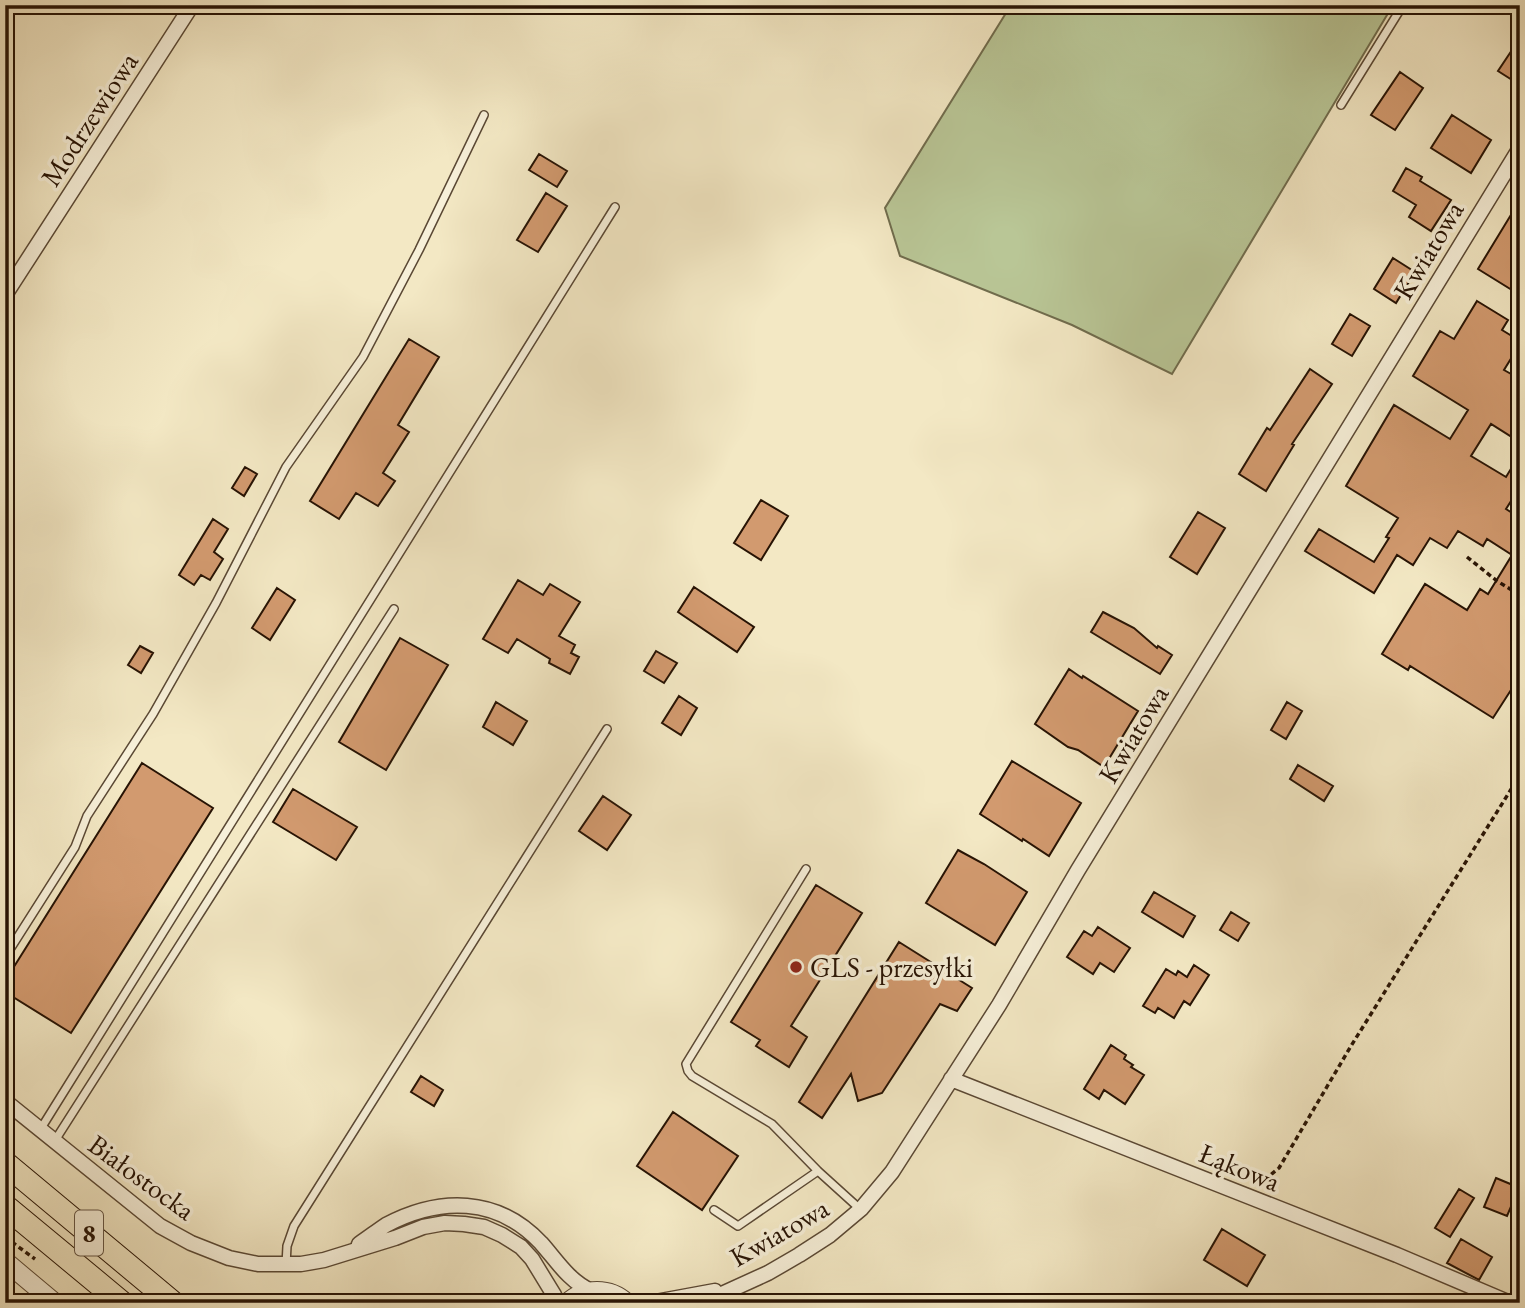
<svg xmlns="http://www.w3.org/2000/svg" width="1525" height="1308" viewBox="0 0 1525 1308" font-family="'EB Garamond',serif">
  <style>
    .green { fill: #b9c696; stroke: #706c4d; stroke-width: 2 }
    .building { fill: #d29a6f; stroke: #271304; stroke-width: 2 }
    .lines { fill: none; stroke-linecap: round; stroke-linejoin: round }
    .service-casing { stroke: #5a4834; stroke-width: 10 }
    .minor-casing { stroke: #5a4834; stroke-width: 17 }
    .tertiary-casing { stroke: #5a4834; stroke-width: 20 }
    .trunk-casing { stroke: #271304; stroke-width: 25 }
    .path { stroke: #271304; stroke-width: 3.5; stroke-dasharray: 5 3.5; stroke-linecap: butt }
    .service { stroke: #f7f0d9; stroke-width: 7 }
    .minor { stroke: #f7f0d9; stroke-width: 14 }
    .tertiary { stroke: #f7f0d9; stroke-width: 18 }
    .trunk { stroke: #f3e8c4; stroke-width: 23 }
    .poi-dot { fill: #8f2418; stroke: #f7f0d9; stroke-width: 2.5 }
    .labels { text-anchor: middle; stroke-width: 7; stroke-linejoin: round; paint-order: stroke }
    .shield { fill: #f7f0d9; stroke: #655544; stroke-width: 2 }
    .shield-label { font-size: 26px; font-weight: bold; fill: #271304 }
    .street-label { font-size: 28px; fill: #271304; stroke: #f7f0d9 }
    .poi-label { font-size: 28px; fill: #271304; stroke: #f7f0d9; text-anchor: start }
  </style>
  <rect width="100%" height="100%" fill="#f3e8c4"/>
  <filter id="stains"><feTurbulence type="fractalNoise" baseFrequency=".00286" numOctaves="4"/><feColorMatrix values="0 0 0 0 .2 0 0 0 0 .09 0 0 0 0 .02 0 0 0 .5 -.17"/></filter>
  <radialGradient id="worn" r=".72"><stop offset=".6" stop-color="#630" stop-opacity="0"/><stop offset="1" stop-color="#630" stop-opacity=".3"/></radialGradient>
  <path class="green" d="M1011 5H1393L1172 374 1072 325 900 256 885 208Z"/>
  <path class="building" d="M1520 38V85L1498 71Z
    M1400 72 1423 88 1395 130 1371 115Z
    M1452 115 1491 140 1471 173 1431 148Z
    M539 154 567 171 557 187 529 170Z
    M1406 168 1422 177 1420 181 1451 200 1431 231 1409 217 1416 205 1393 191Z
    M546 193 567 206 538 252 517 240Z
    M1520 200V295L1478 269Z
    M1393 258 1415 272 1396 303 1374 289Z
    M1477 301 1508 320 1502 330 1520 341V344L1504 370 1520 379V431L1515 439 1491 424 1471 456 1506 477 1520 454V487L1506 509 1520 518V676L1493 718 1410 666 1408 670 1382 654 1425 584 1467 610 1480 589 1488 594 1512 555 1487 539 1483 546 1458 531 1447 548 1430 538 1413 565 1397 555 1374 593 1305 551 1319 529 1374 562 1389 538 1386 537 1398 518 1346 486 1394 405 1450 439 1468 410 1413 376 1440 331 1454 339Z
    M1350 314 1370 326 1352 356 1332 344Z
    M409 339 439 357 398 425 409 432 383 473 395 481 378 506 356 493 339 519 310 501Z
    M1310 369 1332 384 1292 444 1294 445 1266 491 1239 474 1267 428 1270 430Z
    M245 467 257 474 244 496 232 488Z
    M761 500 788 516 761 560 734 543Z
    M1198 512 1225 528 1197 574 1170 557Z
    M213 519 228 529 214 552 223 559 210 580 201 575 194 585 179 575Z
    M518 580 543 595 550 584 580 602 559 636 575 645 571 653 579 657 570 674 549 663 550 659 517 639 508 653 483 639Z
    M694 587 754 627 737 652 678 612Z
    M277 588 295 600 270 640 252 628Z
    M1103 612 1134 628 1157 648 1158 646 1172 655 1160 674 1091 632Z
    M400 638 448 665 386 770 339 742Z
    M140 646 153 653 141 673 128 665Z
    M656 651 677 663 664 683 644 671Z
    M1069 669 1082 678 1083 676 1138 711 1104 767 1078 750 1068 747 1035 724Z
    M679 696 697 708 681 735 662 723Z
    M496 702 527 721 513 745 483 727Z
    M1287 702 1302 711 1286 739 1271 730Z
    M1012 761 1081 803 1049 856 1023 839 1022 841 980 814Z
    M142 763 213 808 71 1033 5 992V981Z
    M1298 765 1333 786 1324 801 1290 779Z
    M293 789 357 827 336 860 273 822Z
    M603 796 631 815 607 850 579 831Z
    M958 850 984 864 1027 892 995 945 926 903Z
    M816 885 862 913 791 1026 807 1037 789 1067 756 1046 760 1040 731 1022Z
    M1154 892 1195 916 1183 937 1142 912Z
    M1231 912 1249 923 1238 941 1220 930Z
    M1098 927 1130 948 1114 972 1100 963 1093 974 1067 957 1084 931 1092 936Z
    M899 942 972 988 957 1011 940 1004 882 1093 858 1101 851 1074 822 1118 799 1102Z
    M1194 965 1209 975 1190 1005 1184 1001 1174 1018 1158 1008 1155 1013 1143 1006 1166 969 1176 975 1178 971 1187 977Z
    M1111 1045 1126 1055 1124 1059 1133 1065 1131 1067 1144 1075 1125 1104 1104 1090 1099 1099 1084 1089Z
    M421 1076 443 1090 434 1106 411 1092Z
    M673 1112 738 1156 702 1210 637 1166Z
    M1496 1178 1520 1188V1204L1513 1202 1507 1216 1484 1207Z
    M1459 1189 1474 1198 1450 1237 1435 1228Z
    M1222 1229 1265 1255 1247 1286 1204 1260Z
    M1461 1239 1492 1257 1479 1280 1447 1263Z"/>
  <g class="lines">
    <g class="service-casing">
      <path id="service" d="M1341 105 1403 5
        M806 869 686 1064 688 1071 692 1076 772 1124 818 1171 860 1209
        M5 957 75 847 87 816 153 714 216 603 286 467 363 357 419 250 484 115
        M40 1130 615 207
        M54 1142 394 609
        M714 1210 738 1226 818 1171
        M286 1265 287 1246 294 1226 607 729"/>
    </g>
    <g class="minor-casing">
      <path id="minor" d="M5 295 192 5
        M951 1079 1397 1255 1510 1303
        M5 1101 160 1226 191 1243 229 1258 258 1264H301L324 1260 395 1238 423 1227 445 1223 464 1224 484 1227 502 1235 521 1247 532 1259 554 1295 557 1303
        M359 1244C368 1238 377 1231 386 1225 439 1197 497 1196 541 1243 557 1261 568 1280 591 1291
        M650 1303 715 1291
        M702 1303 768 1273 799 1255 830 1235 861 1209 892 1172 999 1005 1078 870 1520 148"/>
    </g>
    <g class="tertiary-casing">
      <path id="tertiary" d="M5 1261 55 1303
        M567 1303C584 1287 610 1287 627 1303"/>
    </g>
    <g class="trunk-casing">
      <path id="trunk" d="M5 1163 173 1303
        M5 1206 122 1303"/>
    </g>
    <path class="path" d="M1467 557 1497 581 1520 595
      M1258 1185 1279 1168 1351 1046 1520 775
      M5 1237 35 1259
      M5 1288 23 1303"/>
    <use href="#service" class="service"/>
    <use href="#minor" class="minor"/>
    <use href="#tertiary" class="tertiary"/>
    <use href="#trunk" class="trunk"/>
  </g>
  <circle class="poi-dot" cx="796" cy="967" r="7"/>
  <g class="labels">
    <rect class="shield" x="75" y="1210.5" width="28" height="45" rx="5"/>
    <g class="shield-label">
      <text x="89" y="1242">8</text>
    </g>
    <g class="street-label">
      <text transform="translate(89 119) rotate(-57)" y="10">Modrzewiowa</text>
      <text transform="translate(1428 250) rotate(-59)" y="10">Kwiatowa</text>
      <text transform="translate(1133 734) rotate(-59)" y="10">Kwiatowa</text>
      <text transform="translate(1240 1167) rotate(22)" y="10">Łąkowa</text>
      <text transform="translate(142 1177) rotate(36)" y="10">Białostocka</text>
      <text transform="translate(779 1232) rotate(-30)" y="10">Kwiatowa</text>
    </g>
    <g class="poi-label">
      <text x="810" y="977">GLS - przesyłki</text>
    </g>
  </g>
  <rect width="1525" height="1308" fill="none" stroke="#f3e8c4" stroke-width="28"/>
  <rect x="7" y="7" width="1511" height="1294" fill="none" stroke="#271304" stroke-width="3.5"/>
  <rect x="14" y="14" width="1497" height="1280" fill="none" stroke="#271304" stroke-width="2"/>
  <rect width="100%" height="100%" filter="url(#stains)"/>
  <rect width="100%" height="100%" fill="url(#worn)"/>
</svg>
